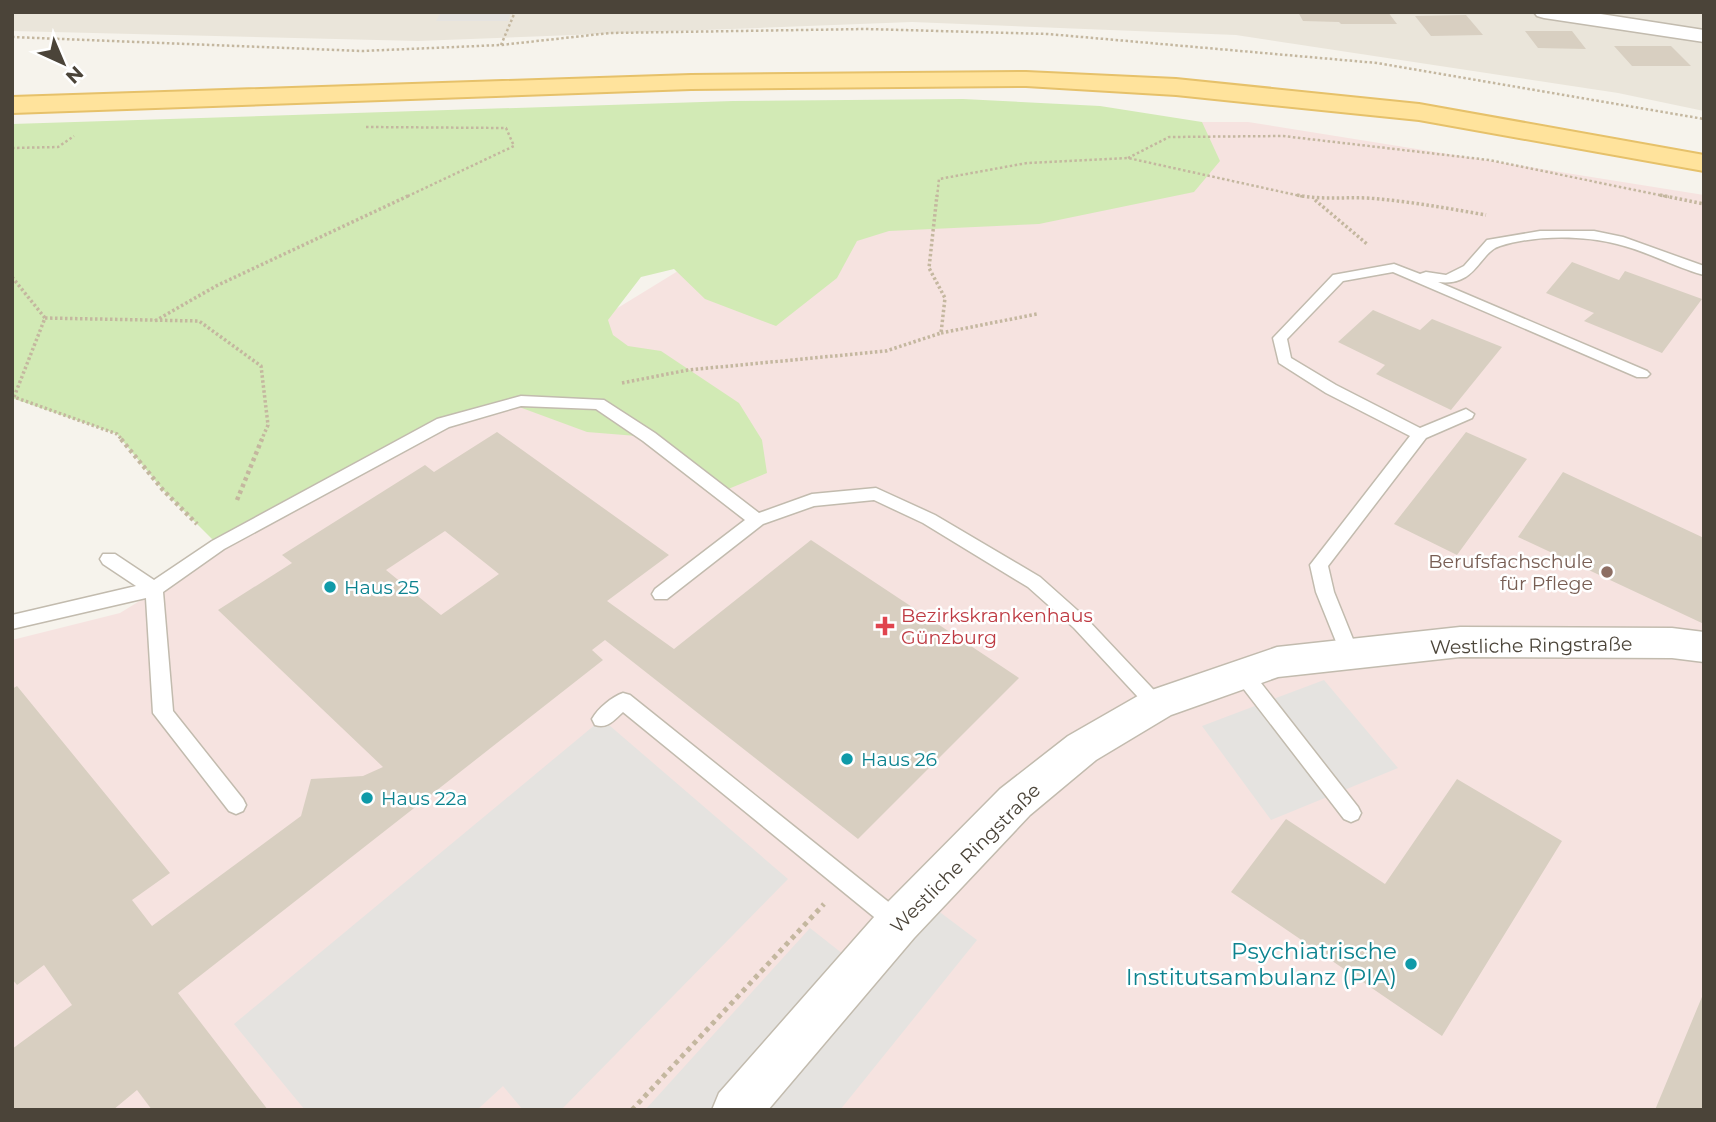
<svg xmlns="http://www.w3.org/2000/svg" width="1716" height="1122" viewBox="0 0 1716 1122" font-family="Montserrat,sans-serif">
  <style>
    .residential { fill: #eae5da }
    .medical { fill: #f6e3e0 }
    .green { fill: #d2eab5 }
    .parking { fill: #e5e3e0 }
    .building { fill: #d8cfc1; fill-rule: evenodd }
    .lines { fill: none; stroke-linecap: round; stroke-linejoin: round }
    .service-casing { stroke: #c2bbae; stroke-width: 3 }
    .minor-casing { stroke: #c2bbae; stroke-width: 3 }
    .primary-casing { stroke: #e6c16a; stroke-width: 4 }
    .path-far3 { stroke: #c4b79f; stroke-width: 2.5; stroke-dasharray: 2.5 2.5; stroke-linecap: butt }
    .path-far2 { stroke: #c4b79f; stroke-width: 3.5; stroke-dasharray: 2.5 2.5; stroke-linecap: butt }
    .path-far1 { stroke: #c4b79f; stroke-width: 4.5; stroke-dasharray: 3.5 3.5; stroke-linecap: butt }
    .path { stroke: #c4b79f; stroke-width: 5; stroke-dasharray: 4.5 4.5; stroke-linecap: butt }
    .service { fill: #fff; fill-rule: evenodd }
    .minor { fill: #fff; fill-rule: evenodd }
    .primary { fill: #ffe39c; fill-rule: evenodd }
    .education-dot { fill: #8d6e63; stroke: #fff; stroke-width: 2.5 }
    .culture-dot { fill: #0f9aa8; stroke: #fff; stroke-width: 2.5 }
    .health-dot { fill: #e0444e; stroke: #fff; stroke-width: 2.5 }
    .labels { text-anchor: middle; stroke-width: 5; stroke-linejoin: round; paint-order: stroke }
    .education-label { font-size: 19px; fill: #785e54; stroke: #fff; text-anchor: end }
    .culture-label { font-size: 19px; fill: #0d838f; stroke: #fff; text-anchor: start }
    .health-label { font-size: 19px; fill: #be3a42; stroke: #fff; text-anchor: start }
    .street-label { font-size: 19px; fill: #4b4439; stroke: #fff }
    .near-culture-label { font-size: 23px; fill: #0d838f; stroke: #fff; text-anchor: end }
  </style>
  <rect width="100%" height="100%" fill="#f6f3ec"/>
  <path class="residential" d="M12 12H1704V111L1618 93 1236 35 912 22 418 41 12 31Z"/>
  <path class="medical" d="M921 122H1248L1704 195V1110H12V640L120 613Z"/>
  <path class="green" d="M963 99 1100 106 1202 122 1220 161 1194 192 1039 224 889 231 857 241 837 278 776 326 705 299 674 269 641 277 608 320 613 335 628 346 661 351 739 403 762 440 767 473 721 492 649 437 587 432 511 404 443 423 218 545 163 490 117 434 12 398V124L733 101Z"/>
  <path class="parking" d="M441 12H511L508 21H436Z
    M1324 680 1398 768 1271 820 1202 726Z
    M602 719 788 879 561 1110H523L503 1086 477 1110H305L234 1024Z
    M937 910 977 940 840 1110H768Z
    M810 928 848 958 715 1110H645Z"/>
  <path class="building" d="M1298 12H1388L1397 24H1341L1339 22 1303 21Z
    M1466 15 1483 35 1431 36 1415 16Z
    M1525 31H1572L1586 49 1538 48Z
    M1614 46H1671L1691 66H1632Z
    M1572 262 1619 280 1625 271 1702 299 1662 353 1584 321 1594 313 1546 293Z
    M1373 310 1420 330 1432 319 1502 347 1451 410 1376 374 1385 365 1338 342Z
    M497 432 669 555 607 601 674 649 811 540 1019 678 858 839 605 640 592 650 603 660 178 993 268 1110H152L137 1090 113 1110H12V1049L72 1005 44 965 17 985 12 979V689L17 686 170 873 132 900 152 926 301 816 311 779 363 776 383 767 218 610 292 563 282 555 425 465 434 472ZM445 531 499 574 441 615 386 570Z
    M1466 432 1527 459 1457 555 1394 524Z
    M1563 472 1704 538V624L1518 537Z
    M1457 779 1562 841 1442 1036 1231 892 1286 819 1385 884Z
    M1704 992V1110H1655Z"/>
  <g class="lines">
    <g class="service-casing">
      <path id="service" d="M1540 231H1594L1623 237 1704 266V275C1674 267 1647 251 1617 244 1582 235 1535 235 1500 246 1479 252 1477 287 1438 282L1647 371 1650 374 1647 377H1637L1393 272 1343 281 1287 339 1291 358 1336 385 1420 428 1466 409 1474 414 1472 418 1426 438 1328 566 1334 592 1359 654 1357 659 1350 661 1343 659 1316 592 1310 565 1410 436 1326 393 1279 363 1273 338 1333 275 1394 264 1420 274 1426 272 1446 275 1464 266 1487 240Z
        M521 396 604 400 655 433 759 513 812 494 876 488 935 515 1040 577 1086 618 1167 704 1164 710 1157 712 1150 710 1074 628 1028 587 923 523 874 500 814 506 763 524 667 599H655L652 594 655 589 745 520 643 441 596 409 521 406 449 427 224 549 163 592 173 711 243 799 246 805 243 811 236 814 229 811 153 713 146 598 12 629V615L136 586 103 564 100 559 103 554H115L154 580 212 541 437 419Z
        M1243 666 1250 669 1358 807 1361 813 1358 819 1351 822 1344 819 1236 679 1234 674 1236 669Z
        M623 693 630 695 906 916 909 923 906 930 898 933 890 930 623 712C614 720 608 729 595 725L592 719C598 708 612 697 623 693Z"/>
    </g>
    <g class="minor-casing">
      <path id="minor" d="M1534 12H1588L1704 30V42L1544 18 1537 16Z
        M1460 627 1672 628 1704 632V662L1672 658 1460 657 1278 677 1171 715 1096 760 1030 815 914 938 768 1110H712L719 1093 882 908 1000 789 1068 736 1143 693 1277 647Z"/>
    </g>
    <g class="primary-casing">
      <path id="primary" d="M1026 72 1176 79 1419 104 1704 155V171L1419 120 1176 95 1026 86 691 89 12 113V97L691 75Z"/>
    </g>
    <path class="path-far3" d="M12 37 362 51 501 45 610 33 866 29 1048 34 1377 63 1704 119
      M501 45 515 12
      M366 127 506 128 514 146 406 197
      M12 148 58 147 74 136
      M1128 158 1169 137 1283 136 1489 160 1669 197
      M937 197 939 179 1027 163 1128 158 1305 197"/>
    <path class="path-far2" d="M1297 195C1321 200 1343 197 1367 198 1408 201 1446 208 1486 215
      M1660 195 1704 204
      M1315 200 1367 244
      M12 277 45 318 14 397 117 434 123 441
      M45 318 199 321 261 366 268 425 261 441
      M155 321 216 286 410 195
      M941 333 1037 314
      M622 383 688 370 886 351 941 333 945 298 929 268 937 195"/>
    <path class="path-far1" d="M121 439 163 490 197 524
      M237 500 262 439"/>
    <path class="path" d="M632 1110 824 904"/>
    <use href="#service" class="service"/>
    <use href="#minor" class="minor"/>
    <use href="#primary" class="primary"/>
  </g>
  <circle class="education-dot" cx="1607" cy="572" r="7"/>
  <g class="culture-dot">
    <circle cx="330" cy="587" r="7"/>
    <circle cx="847" cy="759" r="7"/>
    <circle cx="367" cy="798" r="7"/>
    <circle cx="1411" cy="964" r="7"/>
  </g>
  <path class="health-dot" d="M881.5 615.5h7v7h7v7h-7v7h-7v-7h-7v-7h7z"/>
  <g class="labels">
    <g class="education-label">
      <text x="1593" y="568">Berufsfachschule<tspan x="1593" dy="22">für Pflege</tspan></text>
    </g>
    <g class="culture-label">
      <text x="344" y="594">Haus 25</text>
      <text x="861" y="766">Haus 26</text>
      <text x="381" y="805">Haus 22a</text>
    </g>
    <g class="health-label">
      <text x="901" y="622">Bezirkskrankenhaus<tspan x="901" dy="22">Günzburg</tspan></text>
    </g>
    <g class="street-label">
      <text transform="translate(1531 645) rotate(-1)" y="7">Westliche Ringstraße</text>
      <text transform="translate(965 858) rotate(-45)" y="7">Westliche Ringstraße</text>
    </g>
    <g class="near-culture-label">
      <text x="1397" y="959">Psychiatrische<tspan x="1397" dy="26">Institutsambulanz (PIA)</tspan></text>
    </g>
  </g>
  <rect width="1716" height="1122" fill="none" stroke="#4b4439" stroke-width="28"/>
  <g transform="translate(63 63) rotate(136)" stroke="#ffffff" stroke-width="5" paint-order="stroke">
  <path d="M0-5L12 26L0 18L-12 26Z" fill="#4b4439"/>
  <text y="-10" font-size="19" font-weight="bold" text-anchor="middle" fill="#4b4439">N</text>
  </g>
</svg>
